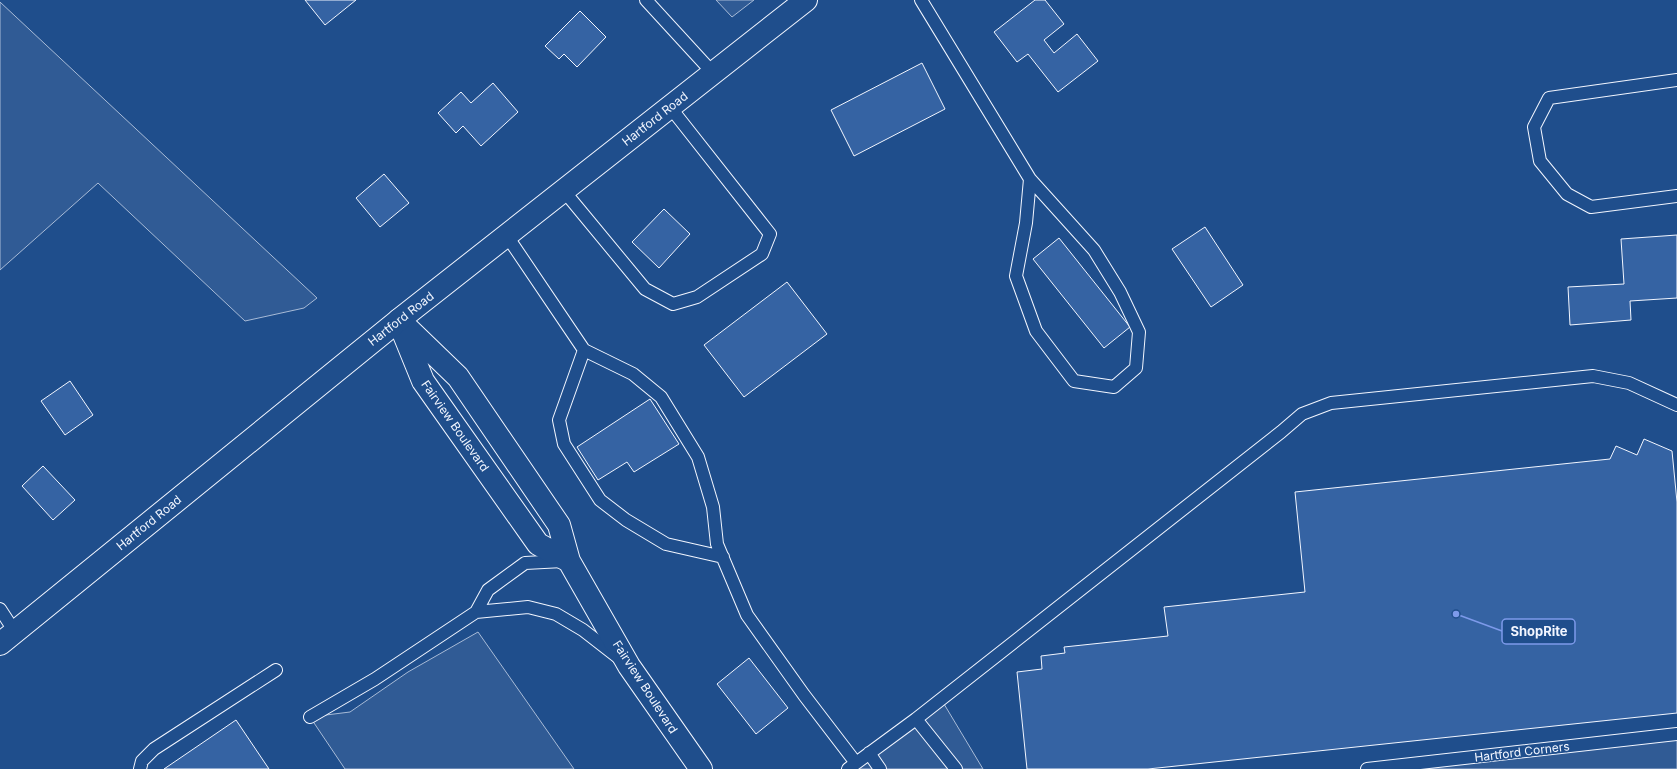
<svg xmlns="http://www.w3.org/2000/svg" width="1677" height="769" viewBox="0 0 1677 769" font-family="Inter,sans-serif">
  <style>
    .built { fill: #305b95; stroke: #a8bbd7 }
    .building { fill: #3563a3; stroke: #f2f6ff }
    .lines { fill: none; stroke-linecap: round; stroke-linejoin: round }
    .service-casing { stroke: #f2f6ff; stroke-width: 14 }
    .tertiary-casing { stroke: #f2f6ff; stroke-width: 24 }
    .secondary-casing { stroke: #f2f6ff; stroke-width: 24 }
    .service { stroke: #1f4e8c; stroke-width: 12 }
    .tertiary { stroke: #1f4e8c; stroke-width: 22 }
    .secondary { stroke: #1f4e8c; stroke-width: 22 }
    .labels { text-anchor: middle; stroke-width: 3; stroke-linejoin: round; paint-order: stroke }
    .street-label { font-size: 12px; fill: #f2f6ff; stroke: #1f4e8c }
    .leader { fill: none; stroke: #7d9aea; stroke-width: 1.5 }
    .callout-dot { fill: #7d9aea; stroke: #1f4e8c; stroke-width: 1.5 }
    .callout { fill: #1f4e8c; stroke: #7d9aea; stroke-width: 1.5 }
    .callout-label { font-size: 13px; text-anchor: middle; font-weight: bold; fill: #f2f6ff }
  </style>
  <rect width="100%" height="100%" fill="#1f4e8c"/>
  <path class="built" d="M716 0H754L732 17Z
    M0 2 317 298 304 308 245 321 98 183 0 270Z
    M478 632 574 769H345L310 717 350 712 408 672Z
    M941 699 983 769H848Z
    M1677 734V769H1369Z"/>
  <path class="building" d="M305 0H356L325 25Z
    M1035 0H1045L1064 24 1044 40 1054 53 1077 34 1098 61 1058 92 1028 54 1017 62 994 32Z
    M580 11 606 37 577 67 564 54 559 59 545 46Z
    M922 63 945 109 854 156 831 110Z
    M493 83 518 112 481 146 463 126 456 133 438 113 461 92 471 103Z
    M384 174 409 203 380 227 356 198Z
    M664 209 690 234 659 268 632 242Z
    M1205 227 1243 285 1211 307 1172 249Z
    M1677 235V298L1630 301 1631 320 1570 325 1568 287 1624 284 1621 239Z
    M1059 238 1130 327 1104 348 1033 259Z
    M787 282 827 334 744 397 704 345Z
    M70 381 93 415 65 435 41 401Z
    M650 399 679 444 634 472 627 462 598 480 577 447Z
    M1644 439 1672 451 1677 502V713L1148 769H1027L1017 672 1042 669 1041 656 1065 653 1064 647 1168 636 1164 607 1305 592 1295 492 1610 459 1616 446 1637 455Z
    M43 466 75 500 53 520 22 486Z
    M749 658 788 708 756 734 717 684Z
    M236 720 269 769H164Z"/>
  <g class="lines">
    <g class="service-casing">
      <path id="service" d="M646 0 713 73
        M921 0 1030 179 1094 250 1120 292 1139 332 1136 368 1114 387 1074 381 1036 331 1016 276 1026 223 1030 179
        M1677 80 1549 98 1534 127 1540 161 1567 194 1591 207 1677 196
        M564 191 645 289 673 304 697 297 762 254 770 234 670 107
        M507 236 584 350 633 374 661 397 698 457 713 507 717 544 747 615 804 695 856 763
        M584 350 559 420 564 444 600 500 626 520 666 544 723 557
        M0 609 15 632
        M476 612 488 590 525 563 563 561
        M310 717 375 679 476 612 528 607 556 614 583 630 619 658
        M916 719 1281 432 1302 414 1331 403 1593 376 1629 383 1677 405
        M869 753 880 769
        M140 769 142 761 154 749 276 670
        M848 769 916 719 956 769
        M1367 769 1677 734"/>
    </g>
    <g class="tertiary-casing">
      <path id="tertiary" d="M399 320 458 377 559 525 569 561 629 666 701 769
        M399 320 806 0
        M401 327 423 381 538 544 569 561"/>
    </g>
    <g class="secondary-casing">
      <path id="secondary" d="M0 644 399 320"/>
    </g>
    <use href="#service" class="service"/>
    <use href="#tertiary" class="tertiary"/>
    <use href="#secondary" class="secondary"/>
  </g>
  <g class="labels">
    <g class="street-label">
      <text transform="translate(655 119) rotate(-38)" y="4">Hartford Road</text>
      <text transform="translate(401 319) rotate(-38)" y="4">Hartford Road</text>
      <text transform="translate(455 426) rotate(55)" y="4">Fairview Boulevard</text>
      <text transform="translate(149 523) rotate(-39)" y="4">Hartford Road</text>
      <text transform="translate(645 687) rotate(57)" y="4">Fairview Boulevard</text>
      <text transform="translate(1522 752) rotate(-7)" y="4">Hartford Corners</text>
    </g>
  </g>
  <path class="leader" d="M1456 614L1502 631"/>
  <circle class="callout-dot" cx="1456" cy="614" r="4"/>
  <rect class="callout" x="1502" y="619" width="73" height="25" rx="4"/>
  <g class="callout-label">
    <text x="1539" y="636">ShopRite</text>
  </g>
</svg>
